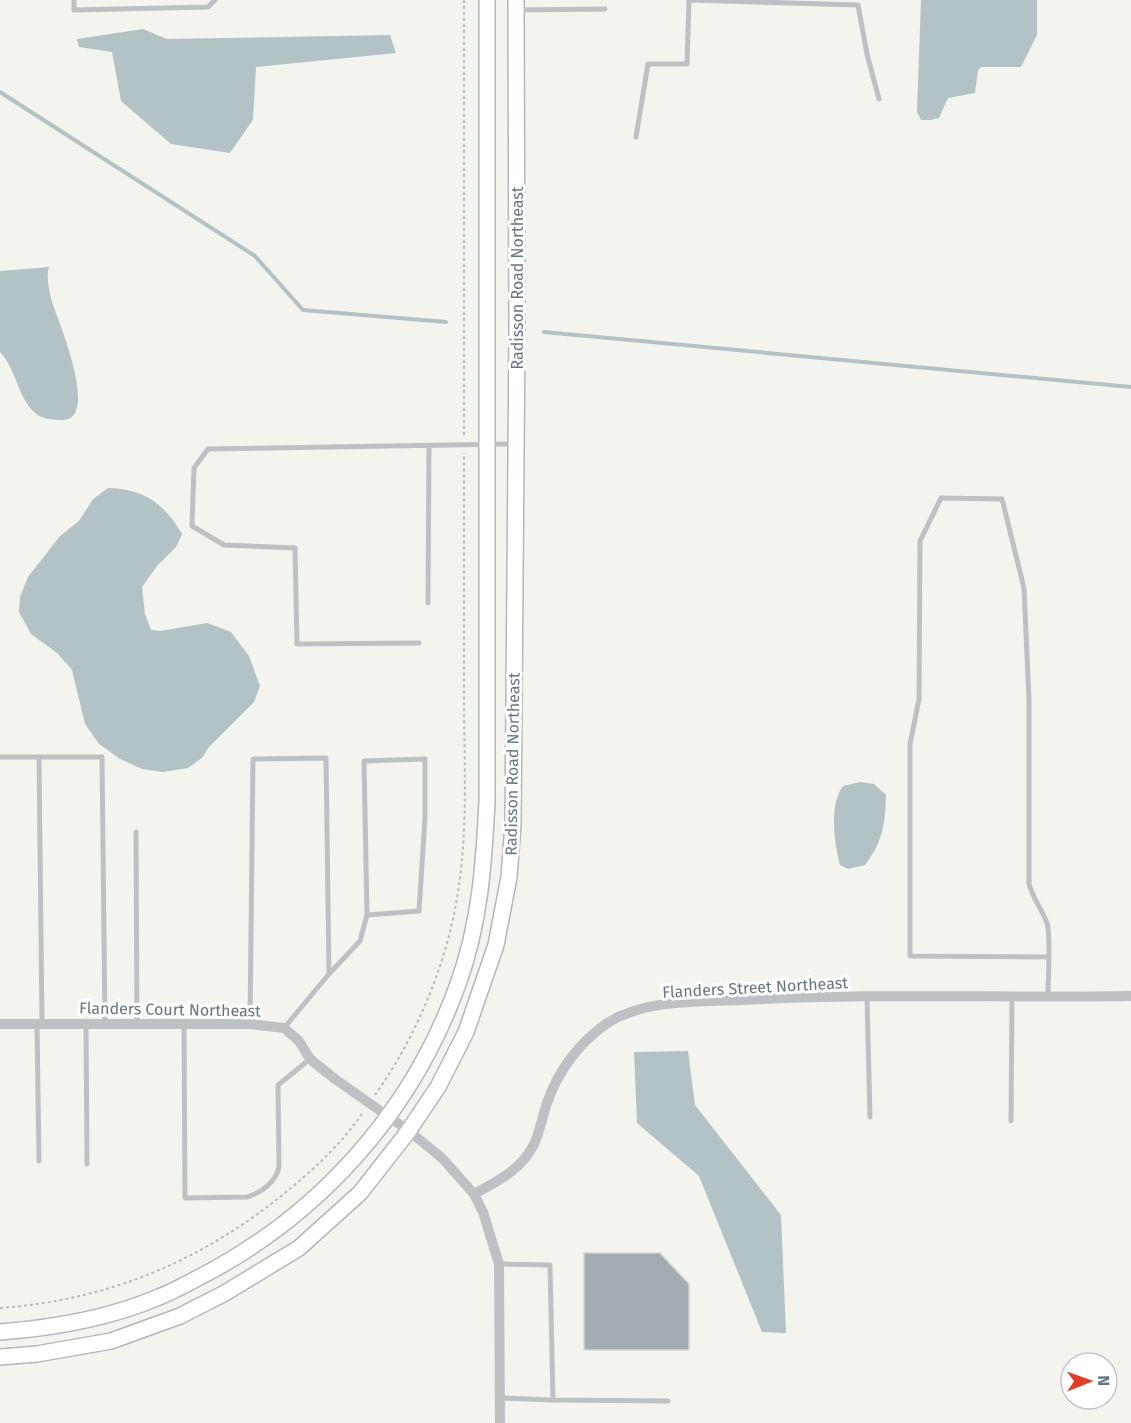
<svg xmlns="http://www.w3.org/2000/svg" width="1131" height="1423" viewBox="0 0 1131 1423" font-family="'Fira Sans',sans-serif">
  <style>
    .water { fill: #b3c2c4 }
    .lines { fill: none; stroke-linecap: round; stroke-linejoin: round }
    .stream { stroke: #b3c2c4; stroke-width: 4 }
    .building { fill: #a3adb1; stroke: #d5d5d2; stroke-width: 1.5 }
    .secondary-casing { stroke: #b1b7bb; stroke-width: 18 }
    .path { stroke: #b7babc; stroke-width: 2; stroke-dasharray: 3 3; stroke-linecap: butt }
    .lane { stroke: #bdc1c4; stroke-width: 5 }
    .street { stroke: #bdc1c4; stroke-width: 10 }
    .secondary { stroke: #fff; stroke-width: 15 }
    .labels { text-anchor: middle; stroke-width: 6; stroke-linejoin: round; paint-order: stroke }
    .street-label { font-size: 16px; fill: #637681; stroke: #fff }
  </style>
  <rect width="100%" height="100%" fill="#f4f4ef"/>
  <path class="water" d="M921 0H1037V35L1021 67H981L978 70 975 93 948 98 939 118 931 120H921L917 112Z
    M143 29 167 39 390 35 396 53 256 67 253 120 230 153 171 144 121 101 112 52 79 47 77 39Z
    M49 267C46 277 49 289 51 299 56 316 104 425 59 420 49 419 41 419 34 412 18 397 16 369 0 352V271Z
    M108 488C144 489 164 503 182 534L176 547 157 566 142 587 145 614 151 630 160 631 207 623 231 632 249 656 260 686 254 702 209 747 202 758 188 768 163 772 142 769 120 759 99 744 85 724 72 670 57 653 31 634 19 612 20 597 28 577 60 536 79 521 93 499Z
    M860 782 874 784 886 795C885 825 883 841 865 865L848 869 840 865C834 842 829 805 843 786Z
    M688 1051 695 1105 781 1215 786 1333 762 1332 699 1176 637 1123 634 1052Z"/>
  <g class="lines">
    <path class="stream" d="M0 92 255 256 303 310 446 322
      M544 332 1131 387"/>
  </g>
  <path class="building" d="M584 1253H660L689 1284V1350H584Z"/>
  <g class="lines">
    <g class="secondary-casing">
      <path id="secondary" d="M0 1332C53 1328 110 1318 159 1297 172 1292 184 1285 196 1279 318 1217 412 1113 458 984 480 924 484 863 487 801V0
        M0 1357 37 1354 111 1341 180 1316 225 1293 299 1248 360 1193 407 1133 438 1087 466 1032 496 945 509 877 513 824 517 333 516 0"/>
    </g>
    <path class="path" d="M464 0V435
      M375 1095C418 1034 449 959 459 885 468 823 464 757 464 694 464 614 464 533 464 453
      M0 1308C111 1300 206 1259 291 1188 317 1166 345 1140 363 1112"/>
    <path class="lane" d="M74 0V10L208 7 215 0
      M690 0 858 5 867 54 879 99
      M518 10 605 9
      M636 137 648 64H687L689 0
      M428 603 429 446
      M419 643 297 644 295 548 224 545 192 526 194 468 208 449 515 444
      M0 757H102L105 1023
      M39 757 42 1023
      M136 832 137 1024
      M1048 957 910 956V744L919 699 920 541 941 498 1002 499 1024 588 1029 700V884C1033 898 1042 910 1047 923 1051 936 1048 980 1048 996
      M867 997 870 1117
      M86 1023 87 1164
      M184 1024 185 1198 247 1197C261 1193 276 1182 279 1167L278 1085 310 1059
      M250 1024 253 759 326 758 329 974
      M37 1025 39 1161
      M284 1028 329 974 360 941 367 915 419 911 425 818V759L364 761 367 915
      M1011 1121 1012 998
      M499 1264 550 1265 553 1400 501 1398
      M553 1400 668 1401"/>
    <path class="street" d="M0 1024H250L284 1028 299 1041 310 1059 335 1079 409 1131 442 1158 474 1194 483 1212 499 1264 500 1423
      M474 1194C496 1182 521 1170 533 1146 540 1134 542 1117 547 1103 558 1071 580 1041 609 1022 647 999 699 1002 742 1000 871 993 1001 998 1131 996"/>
    <use href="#secondary" class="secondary"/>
  </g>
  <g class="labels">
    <g class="street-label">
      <text transform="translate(517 278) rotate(-90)" y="6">Radisson Road Northeast</text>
      <text transform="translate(512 764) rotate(-89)" y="6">Radisson Road Northeast</text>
      <text transform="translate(755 987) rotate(-3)" y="6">Flanders Street Northeast</text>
      <text transform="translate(170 1009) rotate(1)" y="6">Flanders Court Northeast</text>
    </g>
  </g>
  <g transform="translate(1089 1381) rotate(89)"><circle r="28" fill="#ffffff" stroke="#c1c8cd" stroke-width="1.5"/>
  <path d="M0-4.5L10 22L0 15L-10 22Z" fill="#e23d22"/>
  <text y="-9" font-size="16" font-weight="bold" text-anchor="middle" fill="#637681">N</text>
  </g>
</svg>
